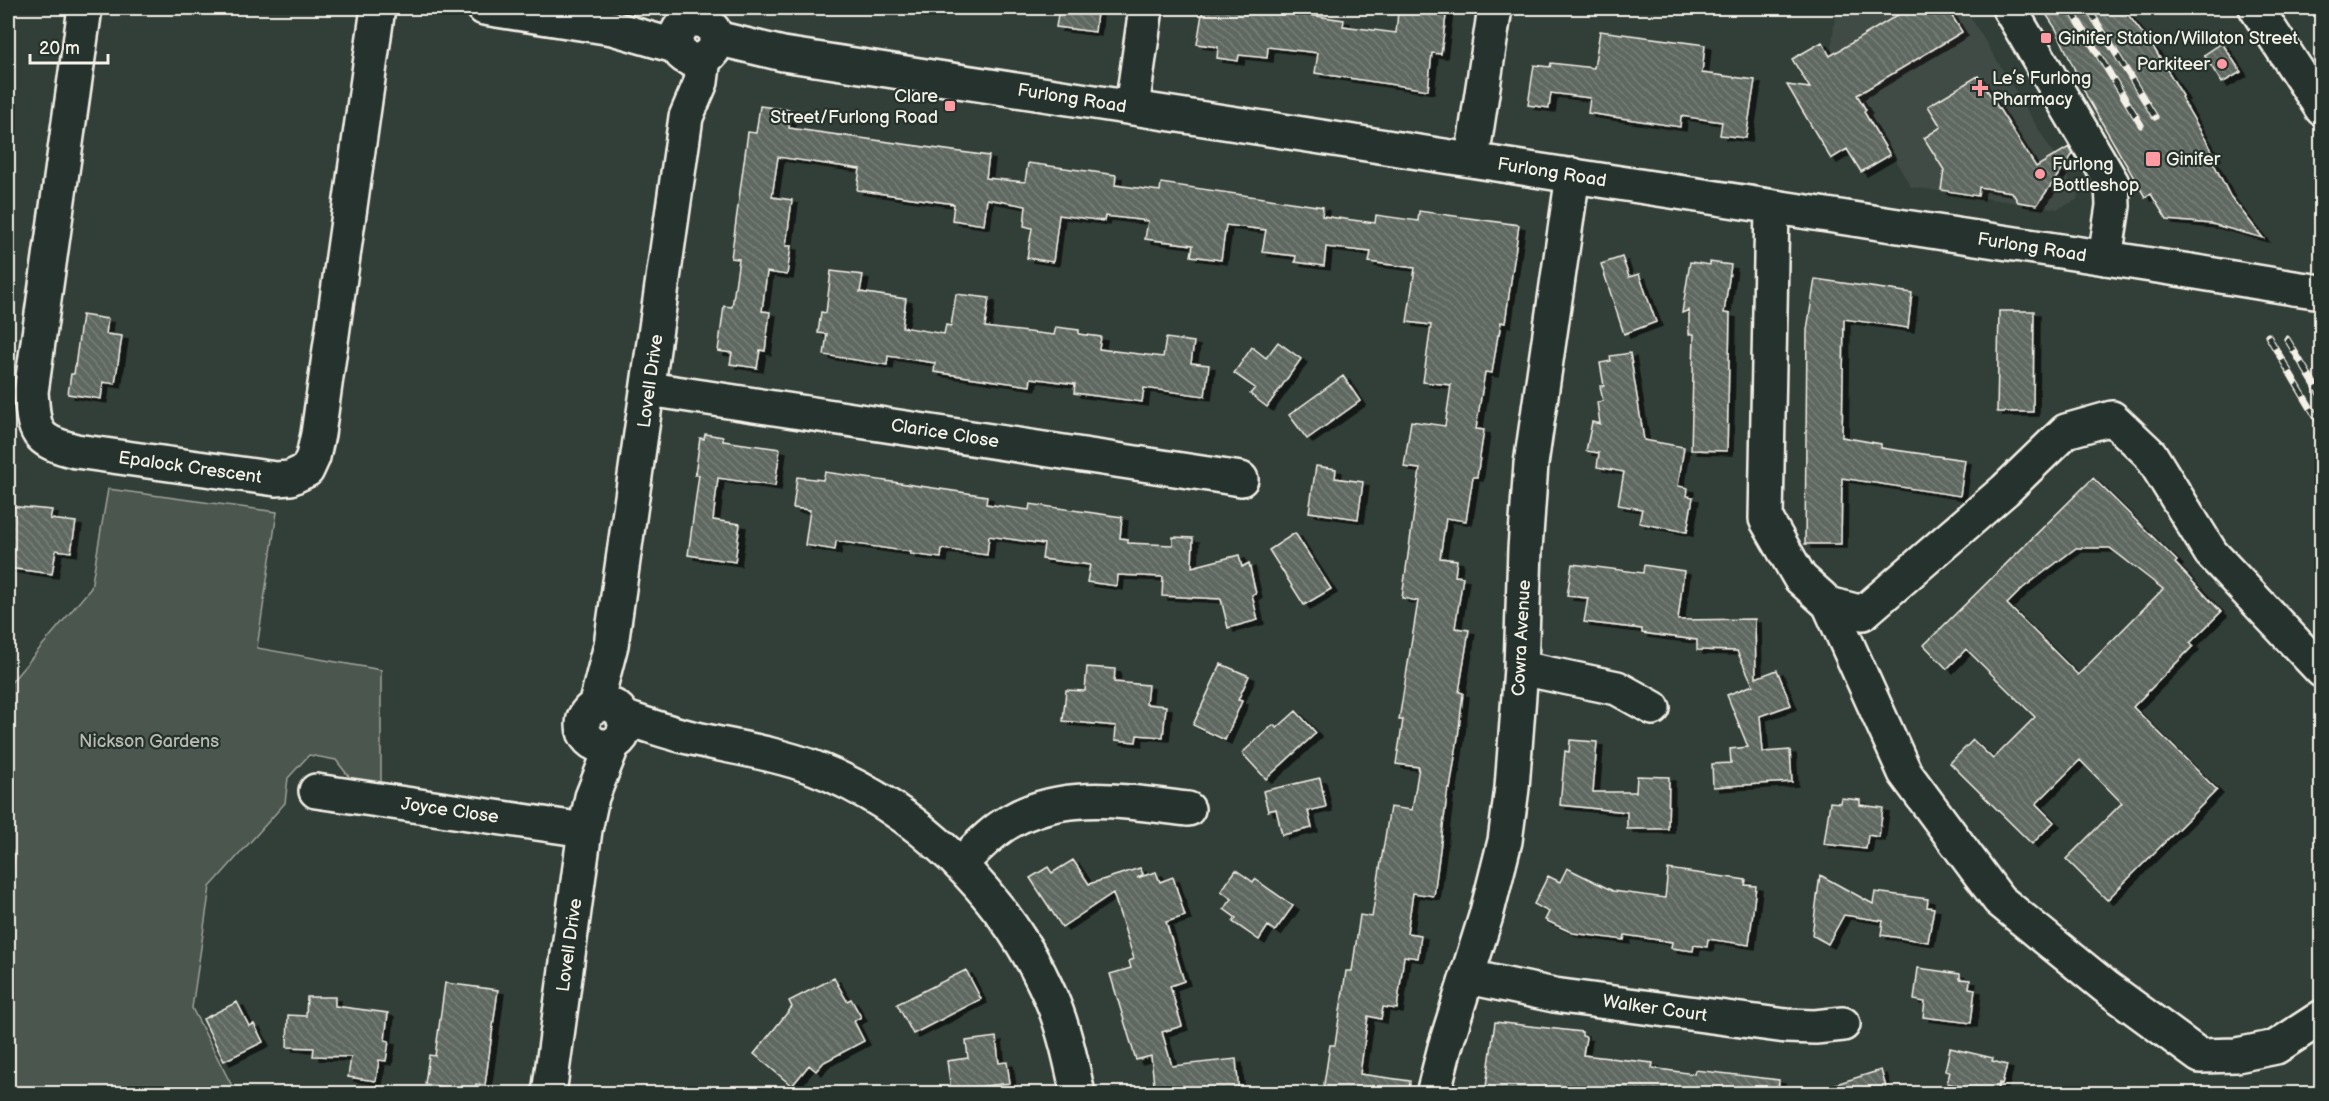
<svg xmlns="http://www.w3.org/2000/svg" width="2329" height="1101" viewBox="0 0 2329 1101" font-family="'Balsamiq Sans',sans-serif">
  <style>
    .built { fill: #404b44 }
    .green { fill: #4c564f; stroke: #a0a49c; stroke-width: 1.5 }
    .building { fill: url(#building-back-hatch); stroke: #f4f1e8; stroke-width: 1.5; fill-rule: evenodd; filter: url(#shadow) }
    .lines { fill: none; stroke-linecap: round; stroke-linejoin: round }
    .minor-casing { stroke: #f4f1e8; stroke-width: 38 }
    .major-casing { stroke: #f4f1e8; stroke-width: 38 }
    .minor { stroke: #26332d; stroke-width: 33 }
    .major { stroke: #26332d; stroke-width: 33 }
    .rail-casing { stroke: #f4f1e8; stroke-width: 7 }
    .rail { stroke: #26332d; stroke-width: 4.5; stroke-dasharray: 14; stroke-linecap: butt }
    .major-bridge-casing { stroke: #f4f1e8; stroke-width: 38; stroke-linecap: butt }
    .major-bridge { stroke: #26332d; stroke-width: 33 }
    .poi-dot { fill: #ff9aa2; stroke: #26332d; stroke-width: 2 }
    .labels { text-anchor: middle; stroke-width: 4.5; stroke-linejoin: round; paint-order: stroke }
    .poi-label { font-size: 18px; fill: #f4f1e8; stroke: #26332d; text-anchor: start }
    .street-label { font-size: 18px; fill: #f4f1e8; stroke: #26332d }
    .park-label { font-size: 18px; fill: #b9bbb2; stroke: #26332d }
  </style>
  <defs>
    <pattern id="building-back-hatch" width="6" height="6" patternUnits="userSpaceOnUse" patternTransform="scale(1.5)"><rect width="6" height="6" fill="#5f6861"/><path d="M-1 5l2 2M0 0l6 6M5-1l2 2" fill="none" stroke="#777e78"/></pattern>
    <filter id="shadow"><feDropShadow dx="6" dy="4" stdDeviation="0" flood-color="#0009"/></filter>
  </defs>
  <rect width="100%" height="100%" fill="#323e38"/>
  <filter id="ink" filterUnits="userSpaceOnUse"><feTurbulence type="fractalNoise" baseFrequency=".0167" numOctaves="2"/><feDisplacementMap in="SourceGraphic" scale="12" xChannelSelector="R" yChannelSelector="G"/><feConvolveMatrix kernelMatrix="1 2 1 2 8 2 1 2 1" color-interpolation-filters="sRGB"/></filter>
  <g filter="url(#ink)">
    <path class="built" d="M1836 8H1965L2078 194 2077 200 2057 209 1911 187 1831 53Z"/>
    <path class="green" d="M108 489 277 512 257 648 381 670V790L353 782 336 760 309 755 288 778 285 803 210 887 192 1008 234 1090 231 1093 8 1094V902L15 856 8 841V686L91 588Z"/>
    <path class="building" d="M1059 8H1090V10L1097 12 1095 32 1056 27Z
      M1203 8H1260L1344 20 1343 26 1396 33 1398 12 1403 13 1404 8H1447L1441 54 1432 53 1428 90 1315 73 1318 53 1268 47 1267 58 1239 55 1238 61 1217 58 1218 47 1197 44Z
      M1909 8H1947L1962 32 1857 95 1866 110 1864 112 1890 155 1861 172 1847 149 1831 159 1787 85 1810 88 1792 59 1822 42 1830 56Z
      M2042 8H2123L2155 50 2183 96 2181 97 2215 156 2211 158 2230 196 2263 238 2212 224 2167 220 2151 194 2145 197 2088 99 2056 29Z
      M1600 31 1705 45 1702 73 1755 80 1746 138 1720 135 1722 122 1681 116 1680 127 1588 113 1590 98 1551 93 1549 108 1528 105 1534 65 1550 67 1551 63 1594 68Z
      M2222 43 2241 72 2222 83 2204 55Z
      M1978 76 2036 167 2069 147 2073 154 2037 205 2018 202 2012 192 1979 187 1978 196 1941 190 1944 170 1924 138 1941 127 1928 106Z
      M760 106 791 110 789 128 989 156 986 178 1025 182 1028 163 1116 175 1115 185 1160 191 1161 183 1297 203 1323 207 1322 216 1375 223 1376 215 1418 221 1419 211 1519 225 1505 323 1501 322 1499 335H1498L1492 373 1485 372 1476 429 1484 430 1477 477H1473L1466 521 1446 518 1440 558 1457 560 1455 576 1463 577 1455 628 1469 630 1459 692 1463 693 1458 737 1450 789 1448 788 1434 896 1413 893 1407 933 1421 935 1418 958 1404 956 1397 1009 1383 1007 1381 1019 1368 1016 1360 1074 1410 1081 1409 1094H1341L1323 1091 1330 1045H1335L1346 971H1352L1360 915 1372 917 1390 807 1412 810 1419 767 1396 764 1403 720H1399L1418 601 1402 598 1420 469 1404 467 1411 421 1445 426 1451 385 1423 382 1431 325 1407 322 1415 268 1369 262 1371 252 1326 247 1324 266 1295 262 1296 256 1262 252 1266 230 1226 225 1221 260 1191 256 1193 245 1145 239 1148 221 1105 216 1104 221 1059 215 1053 262 1027 258 1032 228 1024 226 1026 206 987 199 984 225 952 220 954 204 857 190 860 169 778 157 772 197 792 200 786 246H791L787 275 767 272 762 311 770 312 765 351 760 350 757 368 730 364 732 353 718 351 724 306 732 307 739 259 731 258 748 132 756 133Z
      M1622 257 1629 277 1639 274 1656 322 1624 334 1601 264Z
      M1690 262 1710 265V262L1731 265 1724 313 1730 314 1727 451 1691 450 1694 334H1689V310L1682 313Z
      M831 271 863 275 860 292 906 299 902 327 944 334 946 325 951 326 956 294 989 298 985 327 1054 335 1056 327 1079 330V334L1101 337 1099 349 1163 357 1166 338 1194 342 1191 363 1209 365 1205 396 1144 388 1142 402 1074 393 1075 384 1031 378 1030 386 934 372 935 363 888 356 887 365 824 355 827 334 818 333 821 312 826 313Z
      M1815 279 1912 293 1908 328 1844 319 1842 437 1881 444V448L1965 460 1960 496 1842 478 1841 544H1805L1807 330Z
      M1999 311H2034L2033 412H1997Z
      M82 315 108 319 106 334 122 336 115 384 103 382 101 399 68 394 71 374H74Z
      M1278 342 1301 359 1267 407 1250 394 1255 388 1234 373 1252 347 1266 358Z
      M1630 353 1644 440 1684 447 1678 486 1688 488 1687 496 1693 497 1687 532 1639 523 1642 509 1618 505 1624 472 1597 467 1599 453 1586 451 1592 422 1600 424 1597 402 1603 401 1600 386H1604L1600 363 1611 361 1610 356Z
      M1343 376 1360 401 1307 439 1289 415Z
      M705 434 723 437V441L780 449 775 486 718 478 713 520 740 524 735 562 688 555 699 475H695L700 438 704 439Z
      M1316 466 1336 469 1335 478 1363 482 1358 519 1309 512Z
      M825 472 987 496 986 504 1029 510 1030 504 1122 517 1120 538 1128 539V543L1173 545V537L1193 538 1192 567 1239 555 1242 567 1249 563 1256 594 1252 595 1258 620 1228 628 1221 599 1162 596 1163 577 1118 575 1117 586 1087 582 1090 565 1042 559 1044 544 989 536 987 555 942 549 941 558 910 554 911 552 836 541 835 550 805 545 810 510 793 508 797 477 823 480Z
      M2093 478 2177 561 2175 563 2221 612 2190 643 2193 646 2133 707 2217 790 2107 900 2066 859 2122 803 2080 760 2036 804 2054 822 2032 844 1950 763 1973 740 1993 759 2035 717 1966 649 1947 669 1924 645ZM2076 548H2110L2163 589 2078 675 2007 604 2023 588Z
      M8 506 52 510 50 519 76 522 71 552 56 550 52 574 8 568Z
      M1295 533 1331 589 1304 605 1269 550Z
      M1572 564 1643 573 1644 565 1684 571 1678 620 1755 619 1756 678 1777 670 1791 705 1760 716 1763 752 1790 750 1792 782 1713 787 1712 764 1731 763 1730 749 1748 747 1727 695 1753 685 1737 651 1697 650V640L1642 633V629L1584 622 1588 598 1567 596Z
      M1221 664 1249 676 1238 700 1242 701 1225 740 1193 725Z
      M1087 667 1115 669 1114 682 1148 685 1146 704 1166 706 1163 737 1137 735 1136 742 1115 740 1116 726 1063 721 1066 690 1085 691Z
      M1296 711 1316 733 1266 779 1242 753 1273 725 1277 728Z
      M1570 740 1597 742 1593 792H1636L1637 776 1669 777 1668 829H1627V812L1560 805 1565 751 1569 752Z
      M1320 778 1326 807 1308 811 1312 828 1282 835 1276 809 1268 811 1263 791Z
      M1841 798 1860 800V805L1883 808 1879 837 1868 835 1866 849 1824 844 1830 802 1840 803Z
      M1073 860 1089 884 1140 868 1143 874 1137 878 1156 872 1160 882 1173 877 1185 916 1166 922 1184 981 1170 986 1182 1026 1162 1032 1172 1066 1236 1059 1239 1094H1155L1151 1056 1136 1060 1110 974 1131 968 1129 961 1134 959 1113 893 1062 927 1030 878 1048 867 1052 873Z
      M1567 868 1613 891 1665 898 1668 869 1746 880 1745 885 1756 886 1749 945 1708 939 1707 947 1694 945 1693 951 1671 948 1672 942 1625 935 1624 940 1573 933 1545 920 1549 912 1534 904 1548 876 1560 882Z
      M1236 870 1253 882 1255 879 1293 906 1275 931 1268 926 1259 940 1233 922 1236 918 1224 909 1232 899 1221 891Z
      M1820 875 1873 904 1875 892 1928 899 1927 907 1934 908 1928 942 1881 935 1883 921 1844 915 1828 944 1812 935Z
      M1918 968 1960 974V979L1970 980 1969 988 1975 989 1971 1023 1923 1017 1925 1002 1914 1000Z
      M966 970 981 999 913 1034 897 1004Z
      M834 978 847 1001 851 999 861 1017 854 1021 864 1041 824 1062 816 1071 809 1065 792 1086 754 1054 792 1007 789 1001Z
      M445 983 498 990 485 1085 476 1084 475 1094H443L444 1087 425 1084 429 1055 435 1056Z
      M307 997H335V1006L388 1013 385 1040 389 1041 386 1061 379 1060 376 1081 348 1077 351 1057 313 1056 314 1048 287 1047 288 1015 306 1016Z
      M237 1002 249 1026 254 1024 263 1042 224 1061 203 1019Z
      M1495 1022 1582 1032V1036L1586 1037 1583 1055 1653 1063 1652 1068 1694 1074 1695 1070 1779 1080 1778 1094H1485Z
      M996 1037 999 1063 1007 1062 1010 1083 951 1090 947 1061 968 1058 966 1041Z
      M1950 1048 1993 1058 1992 1061 2007 1065 2002 1084 1999 1083 1997 1094H1970L1972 1089 1947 1083 1950 1072 1945 1071Z
      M1881 1070 1888 1094H1821L1820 1089Z"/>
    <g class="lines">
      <g class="minor-casing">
        <path id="minor" d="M85 8 31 392C34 433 35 441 76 451L276 479 290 478 307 470 313 457 318 434 378 8
          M2009 8 2112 183 2113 206 2105 258
          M1132 107 1146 8
          M1472 159 1495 8
          M1772 207 1766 519 1800 578 1829 604 1863 613 2005 490 2066 431 2112 418 2150 454 2211 553 2322 671
          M649 389 1241 479
          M1829 604 1905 773 1999 900 2106 987 2200 1056 2237 1055 2276 1047 2322 1017
          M1521 668 1617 688 1653 708
          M583 725a21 21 0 1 1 42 0a21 21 0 1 1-42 0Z
          M595 707 611 645 686 117 701 82 704 58
          M623 717C644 724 666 732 688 737 729 747 771 752 812 767 916 806 1006 895 1051 998 1064 1028 1071 1061 1078 1094
          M316 791 585 830
          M960 864C975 850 991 832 1009 822 1064 789 1128 802 1188 809
          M1469 977 1554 995 1786 1026 1815 1027 1843 1024
          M549 1094 585 830 592 797 613 744
          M1433 1094 1445 1047 1486 916 1505 841 1512 788 1521 668 1525 549 1531 464 1573 175"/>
      </g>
      <g class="major-casing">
        <path id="major" d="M484 8 612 28 678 47
          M2256 8 2322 109
          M676 40a20 20 0 1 1 40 0a20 20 0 1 1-40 0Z
          M716 38 783 54 2190 271
          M2294 288 2322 292"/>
      </g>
      <use href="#minor" class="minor"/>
      <use href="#major" class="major"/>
      <g class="rail-casing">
        <path id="rail" d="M2070 8 2141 125
          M2088 8 2155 117
          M2268 336 2322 427
          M2287 339 2322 397"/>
      </g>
      <use href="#rail" class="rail"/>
      <g class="major-bridge-casing">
        <path id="major-bridge" d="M2190 271 2294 288"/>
      </g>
      <use href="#major-bridge" class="major-bridge"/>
    </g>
  </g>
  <g class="poi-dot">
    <rect x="2040" y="32" width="12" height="12" rx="3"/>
    <circle cx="2222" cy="64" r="6"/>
    <path d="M1977 79h6v6h6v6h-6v6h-6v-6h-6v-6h6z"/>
    <rect x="944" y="100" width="12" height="12" rx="3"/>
    <rect x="2145" y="151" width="16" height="16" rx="3"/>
    <circle cx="2040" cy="174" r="6"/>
  </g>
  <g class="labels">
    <g class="poi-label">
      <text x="2058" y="44">Ginifer Station/Willaton Street</text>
      <text x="2210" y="70" text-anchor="end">Parkiteer</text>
      <text x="1992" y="84">Le’s Furlong<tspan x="1992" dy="21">Pharmacy</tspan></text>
      <text x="938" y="102" text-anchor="end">Clare<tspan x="938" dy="21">Street/Furlong Road</tspan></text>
      <text x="2166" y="165">Ginifer</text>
      <text x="2052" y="170">Furlong<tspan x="2052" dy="21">Bottleshop</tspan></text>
    </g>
    <g class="street-label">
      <text transform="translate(1072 98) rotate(9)" y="6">Furlong Road</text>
      <text transform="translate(1552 172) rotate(9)" y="6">Furlong Road</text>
      <text transform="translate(2032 247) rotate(9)" y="6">Furlong Road</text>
      <text transform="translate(650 381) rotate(-82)" y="6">Lovell Drive</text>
      <text transform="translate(945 433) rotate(9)" y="6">Clarice Close</text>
      <text transform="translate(190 467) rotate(8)" y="6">Epalock Crescent</text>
      <text transform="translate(1521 638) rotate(-87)" y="6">Cowra Avenue</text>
      <text transform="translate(450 810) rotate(8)" y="6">Joyce Close</text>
      <text transform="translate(569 945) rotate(-82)" y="6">Lovell Drive</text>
      <text transform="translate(1655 1008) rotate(8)" y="6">Walker Court</text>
    </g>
    <g class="park-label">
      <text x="149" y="747">Nickson Gardens</text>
    </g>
  </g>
  <rect width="2329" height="1101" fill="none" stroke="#26332d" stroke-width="30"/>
  <rect x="15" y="15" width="2299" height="1071" fill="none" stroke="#f4f1e8" stroke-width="2" filter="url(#ink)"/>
  <path d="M30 54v9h78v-9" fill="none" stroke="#f4f1e8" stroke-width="3"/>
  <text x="39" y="54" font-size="18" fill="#f4f1e8" stroke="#26332d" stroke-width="4.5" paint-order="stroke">20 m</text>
</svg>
